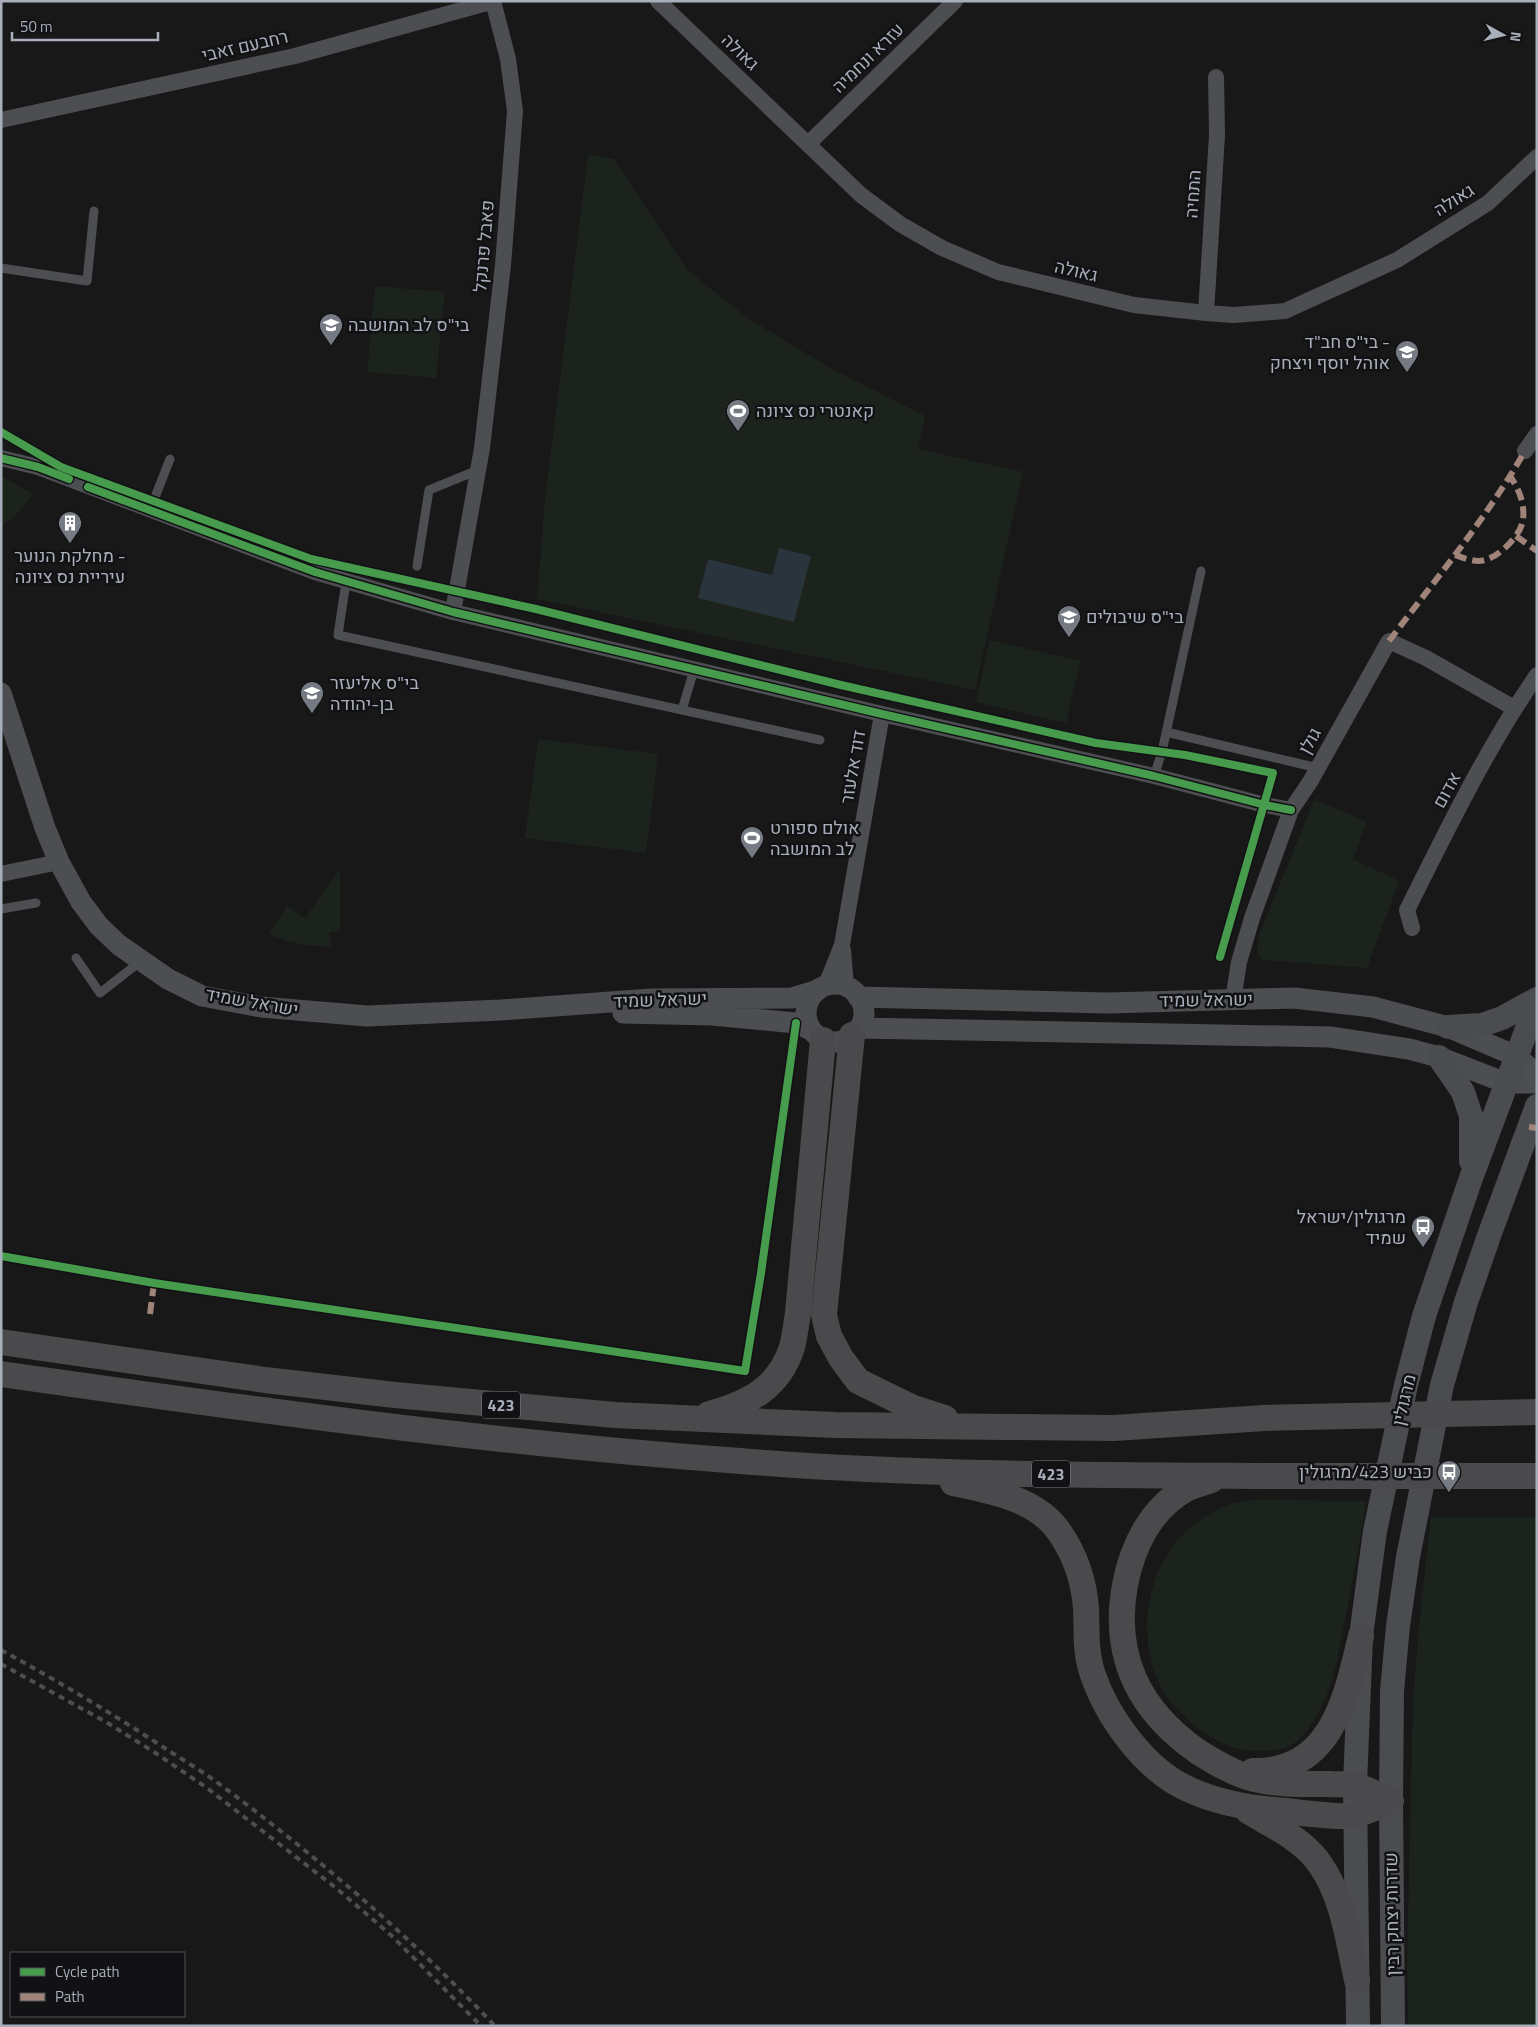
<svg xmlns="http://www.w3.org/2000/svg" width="1538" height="2027" viewBox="0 0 1538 2027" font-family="'Titillium Web',Heebo,sans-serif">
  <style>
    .green { fill: #1c231c }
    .water { fill: #2a343c }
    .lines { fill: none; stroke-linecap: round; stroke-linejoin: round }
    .service { stroke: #4c4e52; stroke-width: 9 }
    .minor { stroke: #4c4e52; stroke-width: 16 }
    .tertiary { stroke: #4c4e52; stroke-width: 21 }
    .secondary { stroke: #4a4c50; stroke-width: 24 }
    .primary { stroke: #4a4a4d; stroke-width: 26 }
    .rail { stroke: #4c4e51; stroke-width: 4; stroke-dasharray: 6 5; stroke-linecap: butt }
    .primary-bridge { stroke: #4a4a4d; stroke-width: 26 }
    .quiet { stroke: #a18479; stroke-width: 6; stroke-dasharray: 12 6; stroke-linecap: butt }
    .cycleway-casing { stroke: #121215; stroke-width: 11 }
    .cycleway { stroke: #469c4c; stroke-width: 8 }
    .labels { text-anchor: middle; stroke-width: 5; stroke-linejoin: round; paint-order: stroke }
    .shield { fill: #121215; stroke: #7b8088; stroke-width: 1 }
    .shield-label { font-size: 16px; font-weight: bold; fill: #a8afba }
    .street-label { font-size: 18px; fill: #a8afba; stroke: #121215 }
    .poi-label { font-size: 18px; fill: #a8afba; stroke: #121215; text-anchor: start }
  </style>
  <rect width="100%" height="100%" fill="#181819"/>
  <path class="green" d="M588 154 614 159 688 271 751 320 832 369 925 416 918 449 1023 472 975 690 537 599 545 500Z
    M375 286 445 292 436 378 367 372Z
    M1 476 34 494 15 516 1 527Z
    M990 640 1081 661 1066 723 976 702Z
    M538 739 658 754 646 853 525 838Z
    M1314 800 1367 821 1353 859 1399 881 1367 968 1262 960 1257 950 1260 933Z
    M340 869V931L329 932 331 947C308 946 290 943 269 934L287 906 305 918Z
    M1266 1500 1366 1501C1360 1541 1353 1580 1345 1620 1338 1656 1332 1696 1310 1727 1296 1747 1283 1751 1259 1751 1232 1751 1207 1738 1188 1720 1183 1714 1177 1709 1172 1704 1131 1651 1142 1562 1196 1523 1208 1514 1224 1504 1239 1502 1248 1500 1257 1500 1266 1500Z
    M1431 1517H1537V2026H1408L1407 1961 1413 1697 1421 1605Z"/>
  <path class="water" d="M779 548 811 556 794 622 698 598 708 559 772 575Z"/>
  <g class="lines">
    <path class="service" d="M1 268 87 281 94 211
      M150 510 170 459
      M417 566 429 490 478 470
      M346 582 338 635 820 740
      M682 710 694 670
      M1166 732 1318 768
      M1154 776 1162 752 1201 571
      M1 909 36 903
      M76 958 100 993 141 961"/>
    <path class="minor" d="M658 1 861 195 900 224 942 248 998 272 1134 305 1206 313 1234 315 1285 311 1397 260 1488 203 1537 157
      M1 120 295 56 494 1
      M808 144 955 1
      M1206 313 1217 135 1216 77
      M1525 451 1537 434
      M1 458 38 467 315 572 453 612 882 714 1154 776 1265 805 1291 810
      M453 612 482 448 503 265 515 111 508 59 493 1
      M1 874 59 862
      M1412 928 1407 910C1447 830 1486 749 1537 675
      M843 950 846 986
      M826 985 842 945 882 714
      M1233 1000 1239 962 1252 918 1291 810 1310 782 1389 641 1426 658 1514 708"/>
    <path class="tertiary" d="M1 693 45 828 59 862 81 902 99 926 119 945 168 979 202 996 261 1007 367 1016 501 1010 651 999 792 998 818 990
      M806 1013a29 29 0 1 1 58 0a29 29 0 1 1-58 0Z
      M858 997 1108 1003 1294 998 1373 1007 1448 1027 1516 1056 1537 1074
      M623 1013 712 1015 796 1023 811 1030
      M859 1028 1330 1037 1409 1049 1439 1057 1506 1083H1537"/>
    <path class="secondary" d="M1448 1027 1482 1025 1502 1018 1537 999
      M1439 1057 1463 1092 1471 1116V1161
      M1358 2026 1355 1785 1361 1636 1375 1531 1406 1385 1424 1316 1471 1178 1537 1002
      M1393 2026 1391 1801 1392 1691 1398 1626 1408 1557 1442 1385 1466 1302 1490 1233 1537 1106"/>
    <path class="primary" d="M852 1035 824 1315 829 1336 841 1358 858 1381 911 1407 945 1418
      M1 1342 265 1380 395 1395 615 1415 835 1425 1005 1427 1114 1428 1264 1418
      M1 1374C247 1409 493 1443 740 1461 914 1475 1088 1475 1262 1476
      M709 1414C748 1404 779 1388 792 1347 795 1336 796 1324 798 1313L823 1040
      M1211 1480C1203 1483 1194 1485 1186 1489 1151 1508 1132 1547 1125 1585 1112 1656 1139 1710 1197 1751 1214 1762 1234 1774 1254 1779 1279 1785 1305 1784 1330 1784 1338 1785 1348 1783 1356 1786 1368 1789 1380 1796 1391 1801
      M953 1483C991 1491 1038 1499 1060 1533 1075 1555 1084 1582 1086 1608 1087 1630 1085 1651 1092 1672 1106 1716 1145 1770 1188 1789 1220 1804 1253 1809 1287 1811 1302 1813 1343 1818 1355 1815 1367 1812 1379 1806 1391 1801
      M1253 1771C1332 1772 1346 1698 1361 1636
      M1248 1811C1271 1825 1300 1838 1317 1860 1343 1894 1348 1940 1357 1980"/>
    <path class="rail" d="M1 1650C56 1680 108 1711 160 1745 178 1757 197 1768 214 1780 314 1854 409 1935 495 2026
      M1 1664 106 1722 154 1752 207 1788 336 1888 392 1936 481 2026"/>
    <path class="primary-bridge" d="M1264 1418 1537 1412
      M1262 1476H1537"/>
    <path class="quiet" d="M1516 536 1537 551
      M1455 555C1464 558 1475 563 1485 560 1500 556 1521 535 1523 520 1525 504 1519 489 1510 476
      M1389 641C1436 579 1486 519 1525 451
      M1529 1127 1537 1128
      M150 1314 154 1283"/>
    <g class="cycleway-casing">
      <path id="cycleway" d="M1 432 61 467 311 559 536 609 841 685 1096 743 1185 755 1273 773 1220 957
        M1 458 38 467 69 479
        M88 487 315 572 453 612 882 714 1154 776 1265 805 1291 810
        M1 1256 154 1283 745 1371 761 1273 796 1023"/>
    </g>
    <use href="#cycleway" class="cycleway"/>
  </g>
  <defs>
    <g id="school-pin" transform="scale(1.25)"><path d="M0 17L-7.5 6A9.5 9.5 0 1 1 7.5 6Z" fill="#767a82" stroke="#121215"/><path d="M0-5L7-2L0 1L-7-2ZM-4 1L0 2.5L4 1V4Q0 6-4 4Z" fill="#fff"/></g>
    <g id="stadium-pin" transform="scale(1.25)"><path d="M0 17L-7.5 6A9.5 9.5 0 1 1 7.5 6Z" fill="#767a82" stroke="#121215"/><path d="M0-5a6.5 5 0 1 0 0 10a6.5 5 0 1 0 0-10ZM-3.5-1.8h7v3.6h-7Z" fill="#fff"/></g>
    <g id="building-pin" transform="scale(1.25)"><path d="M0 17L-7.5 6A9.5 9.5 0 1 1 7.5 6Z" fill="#767a82" stroke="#121215"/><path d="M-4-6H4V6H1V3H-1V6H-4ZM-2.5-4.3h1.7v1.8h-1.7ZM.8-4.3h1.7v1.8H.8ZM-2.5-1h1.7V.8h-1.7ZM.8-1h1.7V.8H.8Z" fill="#fff"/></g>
    <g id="bus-pin" transform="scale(1.25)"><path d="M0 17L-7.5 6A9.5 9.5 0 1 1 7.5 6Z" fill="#767a82" stroke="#121215"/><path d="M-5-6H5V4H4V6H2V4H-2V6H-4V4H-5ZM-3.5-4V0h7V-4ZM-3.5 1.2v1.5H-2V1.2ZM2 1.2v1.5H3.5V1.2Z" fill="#fff"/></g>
  </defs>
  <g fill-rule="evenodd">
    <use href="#school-pin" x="331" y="325"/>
    <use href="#school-pin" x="1407" y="352"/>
    <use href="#stadium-pin" x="738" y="411"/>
    <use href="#building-pin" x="70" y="523"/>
    <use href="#school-pin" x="1069" y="617"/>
    <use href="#school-pin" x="312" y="693"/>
    <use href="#stadium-pin" x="752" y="838"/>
    <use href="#bus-pin" x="1423" y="1227"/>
    <use href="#bus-pin" x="1449" y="1472"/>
  </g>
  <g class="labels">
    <g class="shield">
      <rect x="482" y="1391.5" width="38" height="27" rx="4"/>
      <rect x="1032" y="1460.5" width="38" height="27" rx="4"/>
    </g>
    <g class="shield-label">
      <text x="501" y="1411">423</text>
      <text x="1051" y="1480">423</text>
    </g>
    <g class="street-label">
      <text transform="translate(245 46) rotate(-13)" y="6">רחבעם זאבי</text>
      <text transform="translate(740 52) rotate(44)" y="6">גאולה</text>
      <text transform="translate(868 58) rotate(-44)" y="6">עזרא ונחמיה</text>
      <text transform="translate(1193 194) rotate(-86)" y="6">התחיה</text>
      <text transform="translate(1454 200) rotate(-32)" y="6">גאולה</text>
      <text transform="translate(484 246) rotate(-85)" y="6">פאבל פרנקל</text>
      <text transform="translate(1076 271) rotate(13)" y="6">גאולה</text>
      <text transform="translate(1310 741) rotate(-61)" y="6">גולן</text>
      <text transform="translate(853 767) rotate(-80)" y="6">דוד אלעזר</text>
      <text transform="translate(1447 790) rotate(-61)" y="6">אדום</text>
      <text transform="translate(660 1000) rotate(-2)" y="6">ישראל שמיד</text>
      <text transform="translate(1206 1000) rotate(-1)" y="6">ישראל שמיד</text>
      <text transform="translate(252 1002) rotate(10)" y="6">ישראל שמיד</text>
      <text transform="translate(1404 1400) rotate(-77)" y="6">מרגולין</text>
      <text transform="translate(1392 1914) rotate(-91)" y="6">שדרות יצחק רבין</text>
    </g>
    <g class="poi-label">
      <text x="348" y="331">בי"ס לב המושבה</text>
      <text x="1390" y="348" text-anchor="end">בי"ס חב"ד -<tspan x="1390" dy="21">אוהל יוסף ויצחק</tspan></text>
      <text x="756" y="417">קאנטרי נס ציונה</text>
      <text x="70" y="562" text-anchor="middle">מחלקת הנוער -<tspan x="70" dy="21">עיריית נס ציונה</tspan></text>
      <text x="1086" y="623">בי"ס שיבולים</text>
      <text x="330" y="689">בי"ס אליעזר<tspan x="330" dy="21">בן-יהודה</tspan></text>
      <text x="770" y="834">אולם ספורט<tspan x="770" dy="21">לב המושבה</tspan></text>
      <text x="1406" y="1223" text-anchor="end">מרגולין/ישראל<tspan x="1406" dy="21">שמיד</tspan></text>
      <text x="1432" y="1478" text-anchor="end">כביש 423/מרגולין</text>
    </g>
  </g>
  <rect width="1538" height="2027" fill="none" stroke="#a8afba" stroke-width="5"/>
  <rect x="10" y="1952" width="175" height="65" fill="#121215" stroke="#4e5157"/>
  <rect x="20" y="1968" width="25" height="8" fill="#469c4c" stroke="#4e5157"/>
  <text x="55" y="1977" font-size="15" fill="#a8afba">Cycle path</text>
  <rect x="20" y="1993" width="25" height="8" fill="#a18479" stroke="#4e5157"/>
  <text x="55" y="2002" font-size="15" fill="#a8afba">Path</text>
  <g transform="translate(1503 35) rotate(98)" stroke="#121215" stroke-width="4" paint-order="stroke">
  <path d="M0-4L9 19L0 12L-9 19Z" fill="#a8afba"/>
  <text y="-8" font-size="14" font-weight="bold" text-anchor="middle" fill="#a8afba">N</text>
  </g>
  <path d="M12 32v8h146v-8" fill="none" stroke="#a8afba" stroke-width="2.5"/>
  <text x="20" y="32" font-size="15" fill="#a8afba" stroke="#121215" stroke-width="4" paint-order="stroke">50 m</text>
</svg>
